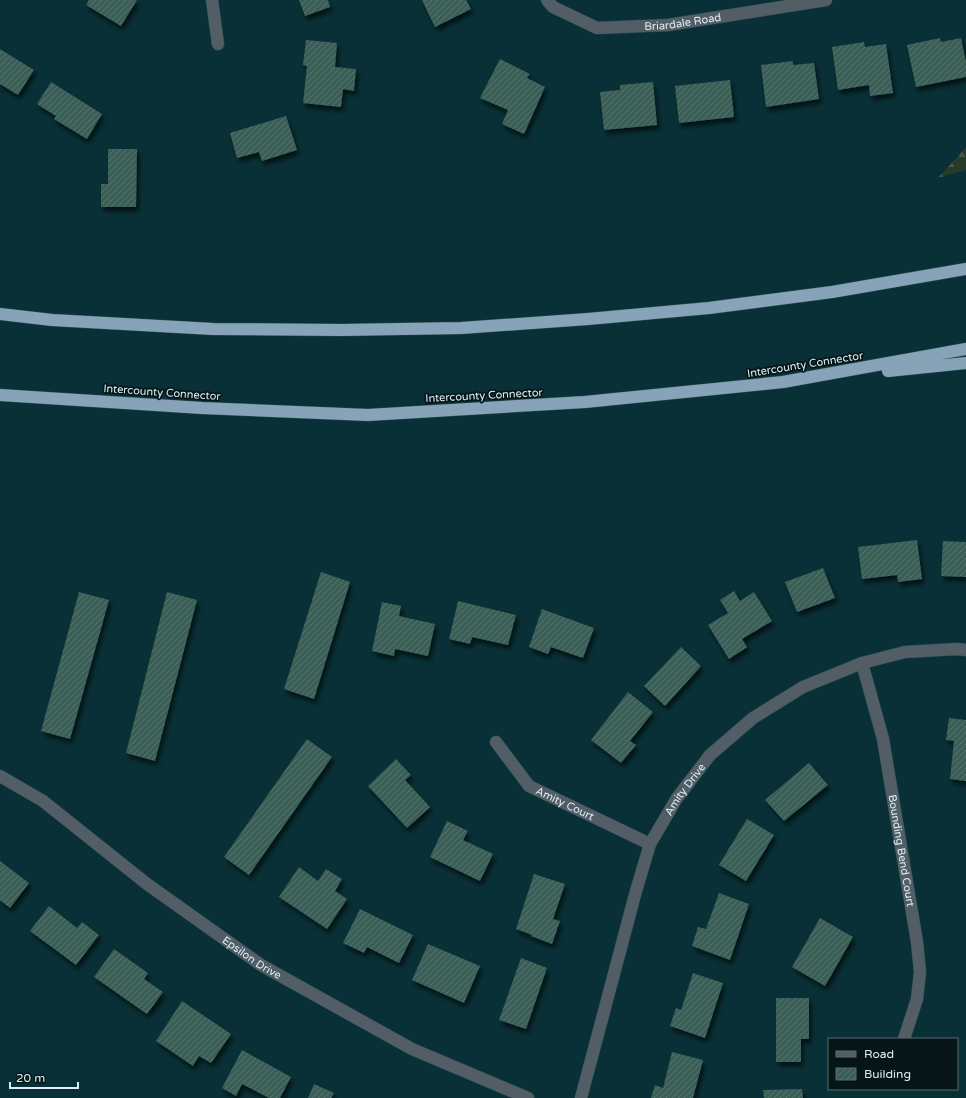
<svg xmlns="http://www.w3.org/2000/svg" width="966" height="1098" viewBox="0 0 966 1098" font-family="'Varela Round',sans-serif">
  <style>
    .forest { fill: url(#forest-firs) }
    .building { fill: url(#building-hatch); filter: url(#shadow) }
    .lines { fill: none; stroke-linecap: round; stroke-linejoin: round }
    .minor-casing { stroke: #2a4f54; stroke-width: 13 }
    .tertiary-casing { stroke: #2a4f54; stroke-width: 13 }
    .motorway-casing { stroke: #2a4f54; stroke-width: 13 }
    .minor { stroke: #525d66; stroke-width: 12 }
    .tertiary { stroke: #525d66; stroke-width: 12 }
    .motorway { stroke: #86a3b8; stroke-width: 12 }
    .labels { text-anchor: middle; stroke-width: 3.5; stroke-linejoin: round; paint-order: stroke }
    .street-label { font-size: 11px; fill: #dbf0f3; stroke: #061618 }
  </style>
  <defs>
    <pattern id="forest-firs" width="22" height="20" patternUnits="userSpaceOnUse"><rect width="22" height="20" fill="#263b28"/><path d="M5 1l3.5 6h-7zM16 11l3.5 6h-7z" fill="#455848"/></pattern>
    <pattern id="building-hatch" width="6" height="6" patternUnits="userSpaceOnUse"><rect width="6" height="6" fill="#3a5e56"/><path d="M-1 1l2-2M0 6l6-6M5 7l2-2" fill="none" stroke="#56756f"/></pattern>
    <filter id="shadow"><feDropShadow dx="2.5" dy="4.5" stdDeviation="2" flood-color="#0009"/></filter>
  </defs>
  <rect width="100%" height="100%" fill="#083036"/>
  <path class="forest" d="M966 147V170L938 178Z"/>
  <path class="building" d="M89 0H137L121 26 86 5Z
    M299 0H328L330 7 305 16Z
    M422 0H466L471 9 435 27Z
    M940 38 941 42 961 38 966 62V77L916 87 907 45Z
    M306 40 337 43 335 67 356 69 354 91 343 89 341 107 303 103 307 66 303 65Z
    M864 42 865 47 886 44 893 93 870 96 869 85 838 90 832 47Z
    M0 49 34 70 18 95 0 84Z
    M500 59 530 74 527 78 545 87 524 134 502 124 508 110 480 98Z
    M793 61V65L814 63 819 99 766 107 761 65Z
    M730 80 734 117 679 123 675 86Z
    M51 82 102 114 87 139 54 119 56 116 37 104Z
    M653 82 657 125 604 130 600 92 620 90V85Z
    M286 116 297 150 262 161 259 152 237 158 230 133Z
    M108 149H137L136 207H101V184H108Z
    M917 540 922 579 898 582 897 575 862 579 858 547Z
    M943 541 966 542V577L941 576Z
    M823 568 835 598 797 612 785 582Z
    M321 572 350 582 314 699 284 689Z
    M734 591 740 601 754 592 772 621 742 639 747 647 729 659 708 625 728 613 720 600Z
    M79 592 109 600 70 739 41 731Z
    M167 592 197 600 155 761 126 753Z
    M458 601 516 615 508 645 472 637 470 644 449 639Z
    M382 602 401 606 399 616 435 624 428 656 395 649 394 656 372 651Z
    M542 609 594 628 583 658 551 647 548 654 529 647Z
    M681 647 701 666 665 706 644 686Z
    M628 692 653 712 630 741 636 745 621 763 591 740Z
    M949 718 966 720V781L950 779 954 741 946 740Z
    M307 739 332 757 249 875 224 857Z
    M396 759 411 775 405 780 430 807 407 828 368 786Z
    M809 763 828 785 784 821 765 800Z
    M747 819 774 835 746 881 719 865Z
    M447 821 468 831 463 840 493 854 480 881 430 857Z
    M0 861 29 883 10 908 0 900Z
    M299 867 318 881 326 869 342 879 335 891 347 899 327 929 279 897Z
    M534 874 565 884 553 919 560 921 552 944 531 936 532 935 516 929Z
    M719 893 749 904 730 960 692 946 698 927 706 929Z
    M49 906 77 928 82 922 99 935 76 965 30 931Z
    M360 909 413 935 399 963 367 947 364 953 343 943Z
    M820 918 853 937 825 986 792 967Z
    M428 944 480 966 464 1003 412 980Z
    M114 949 148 973 144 979 163 992 147 1014 94 977Z
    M521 958 547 968 526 1029 499 1020Z
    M693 973 723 983 705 1038 670 1026 676 1008 681 1010Z
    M776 998H809V1039H801V1062H776Z
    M182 1001 231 1034 211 1063 199 1056 193 1066 156 1041Z
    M242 1050 291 1077 280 1098H269L242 1084 236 1096 222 1088Z
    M672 1052 703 1060 693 1098H651L655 1085 663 1088Z
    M314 1084 334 1093 331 1098H308Z
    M802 1089 803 1098H764L763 1090Z"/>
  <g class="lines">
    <g class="minor-casing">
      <g id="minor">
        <path d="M212 0 218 44"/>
        <path id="s1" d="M547 0 553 7 597 28 668 25 826 0"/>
        <path id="s2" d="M862 663 883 739 917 942 920 972 917 999 904 1039"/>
        <path id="s3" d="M496 742 529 786 650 844"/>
        <path id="s4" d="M581 1098 636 891 650 844 677 798 710 755 753 718 803 687 862 663 905 652 957 649 966 650"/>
      </g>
    </g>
    <g class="tertiary-casing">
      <g id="tertiary">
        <path id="s5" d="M0 776 43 801 147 884 261 965 412 1049 528 1098"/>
      </g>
    </g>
    <g class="motorway-casing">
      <path id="motorway" d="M0 314 52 320 213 329 342 330 461 328 588 319 709 308 832 292 966 269
        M888 371 966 363
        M0 395 202 408 368 415 585 402 783 382 966 349"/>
    </g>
    <use href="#minor" class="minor"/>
    <use href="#tertiary" class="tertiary"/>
    <use href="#motorway" class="motorway"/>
  </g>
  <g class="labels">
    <g class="street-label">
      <text dy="4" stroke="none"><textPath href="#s1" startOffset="144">Briardale Road</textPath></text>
      <text transform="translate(805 364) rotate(-9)" y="4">Intercounty Connector</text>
      <text transform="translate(162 392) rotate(4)" y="4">Intercounty Connector</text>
      <text transform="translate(484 395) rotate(-3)" y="4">Intercounty Connector</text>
      <text dy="4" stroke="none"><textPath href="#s4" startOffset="328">Amity Drive</textPath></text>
      <text dy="4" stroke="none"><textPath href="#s3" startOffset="95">Amity Court</textPath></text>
      <text dy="4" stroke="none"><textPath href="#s2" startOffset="192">Bounding Bend Court</textPath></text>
      <text dy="4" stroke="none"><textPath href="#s5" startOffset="311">Epsilon Drive</textPath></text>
    </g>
  </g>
  <rect x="828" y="1038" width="130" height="52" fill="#061618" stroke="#5b6d70"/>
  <rect x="836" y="1051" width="20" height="6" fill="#525d66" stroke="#5b6d70"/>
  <text x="864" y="1058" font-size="12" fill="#dbf0f3">Road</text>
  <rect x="836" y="1068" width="20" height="12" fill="url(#building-hatch)" stroke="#5b6d70"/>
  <text x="864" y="1078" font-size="12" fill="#dbf0f3">Building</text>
  <path d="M10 1082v6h68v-6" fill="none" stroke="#dbf0f3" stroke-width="2"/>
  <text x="16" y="1082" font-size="12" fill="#dbf0f3" stroke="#061618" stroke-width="3" paint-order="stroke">20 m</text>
</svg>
